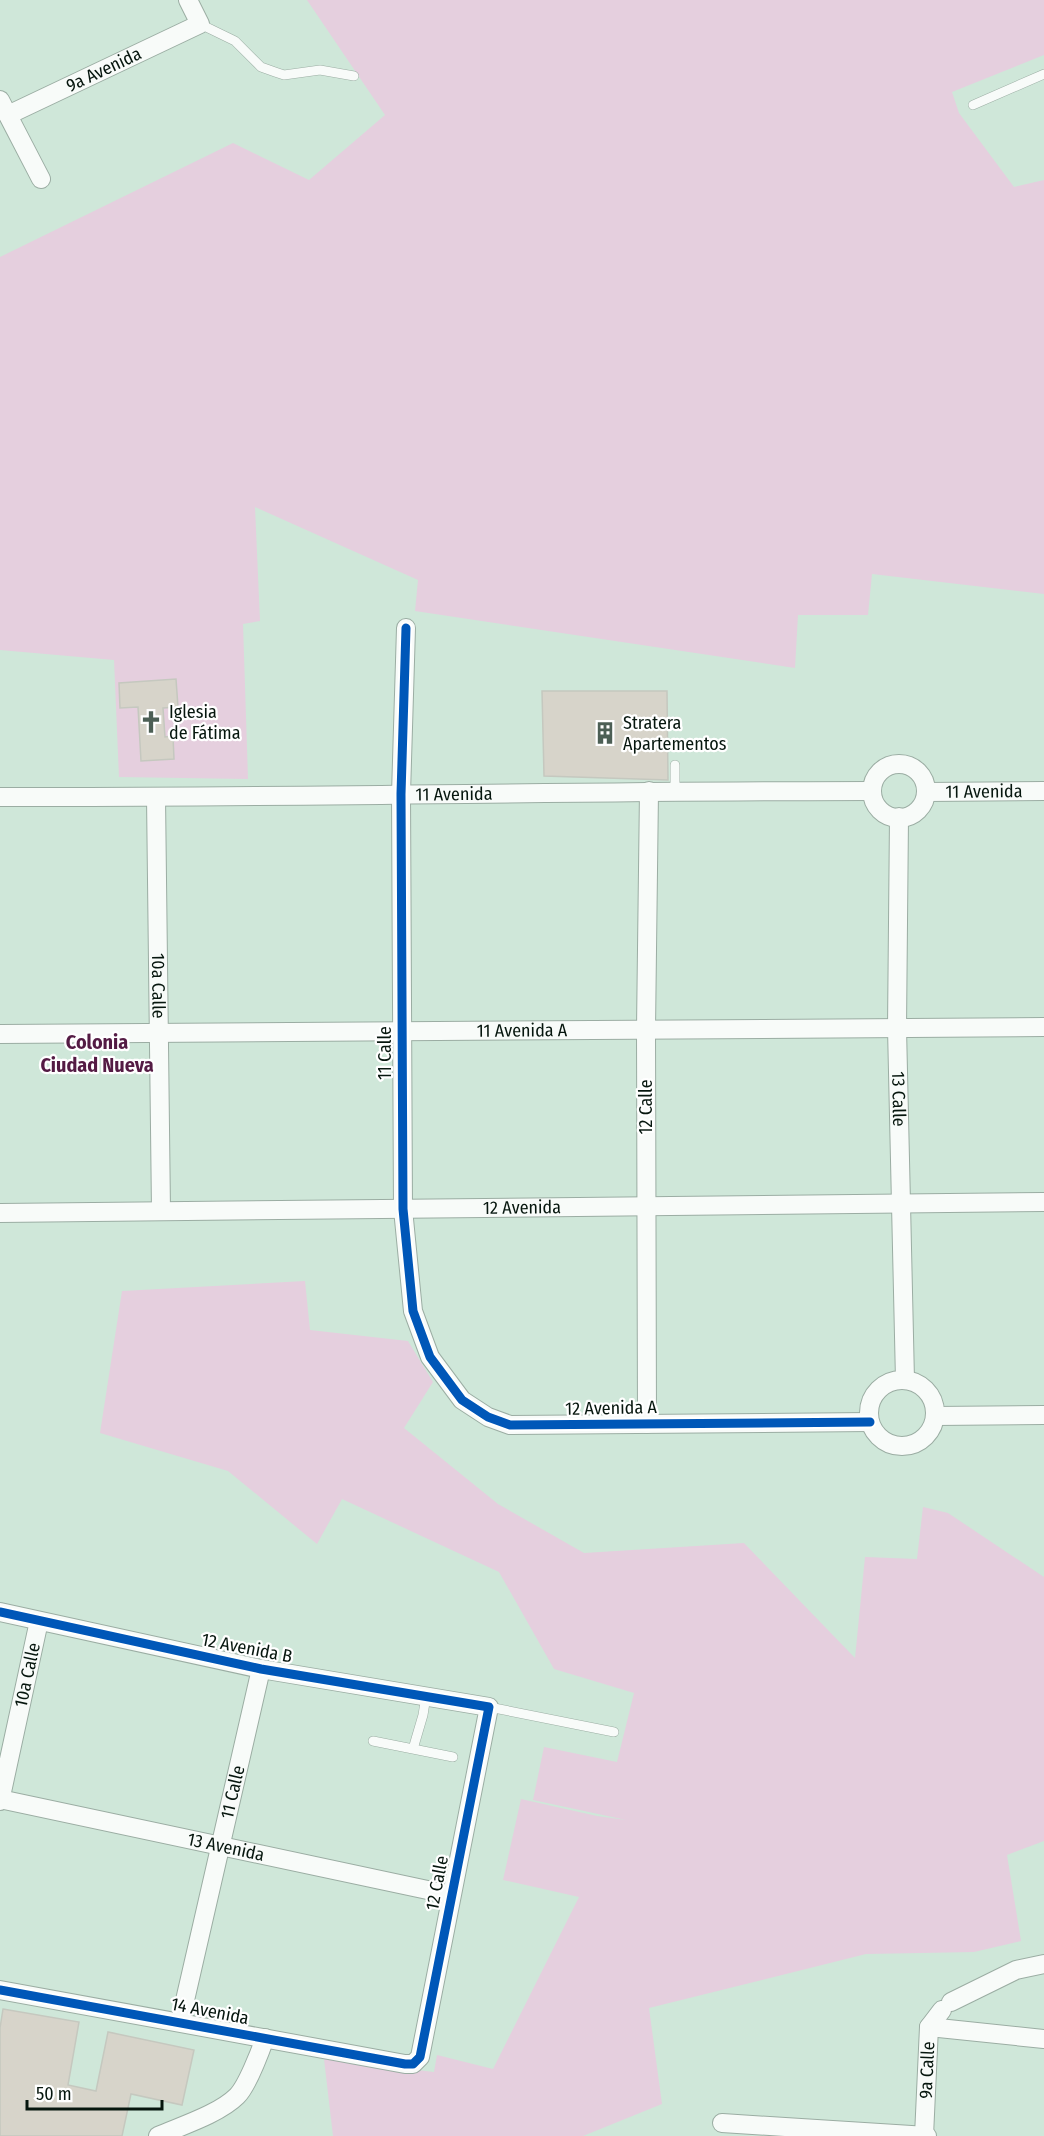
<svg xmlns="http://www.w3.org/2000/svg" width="1044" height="2136" viewBox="0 0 1044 2136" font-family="'Fira Sans Condensed',sans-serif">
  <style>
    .green { fill: #e5cfde }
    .building { fill: #d7d4ca; stroke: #c5c8bf; stroke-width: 1.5 }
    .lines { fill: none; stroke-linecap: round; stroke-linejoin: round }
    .service-casing { stroke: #9bada3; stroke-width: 10 }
    .minor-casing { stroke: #9bada3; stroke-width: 20 }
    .service { stroke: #f8fbf9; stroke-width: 9 }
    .minor { stroke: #f8fbf9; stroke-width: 18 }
    .cycleway-casing { stroke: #fff; stroke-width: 13 }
    .cycleway { stroke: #0057b8; stroke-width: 9 }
    .labels { text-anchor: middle; stroke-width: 4.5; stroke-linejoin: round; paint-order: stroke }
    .street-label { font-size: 18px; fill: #06160e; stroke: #fff }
    .poi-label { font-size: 18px; fill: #06160e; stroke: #fff; text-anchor: start }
    .neighbourhood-label { font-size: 20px; font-weight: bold; fill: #541b44; stroke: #fff }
  </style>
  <rect width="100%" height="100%" fill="#cfe7d9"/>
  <path class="green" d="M307 0H1044V55L952 92 959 113 1014 187 1044 180V594L872 574 868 615H798L795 668 415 611 418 580 255 507 260 621 243 624 248 779 119 777 114 660 0 650V257L233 143 309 180 385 115Z
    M305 1281 310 1330 408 1341 433 1382 404 1428 498 1504 584 1553 744 1543 855 1658 865 1557 917 1559 923 1507 948 1513 1044 1577V1841L1007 1855 1021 1941 974 1952 866 1954 649 2008 662 2104 583 2136H333L324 2059 434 2072 437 2055 493 2069 579 1897 503 1880 521 1799 597 1816 626 1820 533 1800 544 1747 617 1762 634 1693 554 1669 499 1572 342 1499 317 1544 228 1471 100 1433 122 1291Z"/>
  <path class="building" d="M176 679 178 707 163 708 165 737 173 736 174 759 141 761 138 707 120 708 119 683Z
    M542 691H667L668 780 544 776Z
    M3 2009 79 2022 68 2085 96 2091 108 2032 194 2050 182 2105 131 2094 122 2136H0V2028Z"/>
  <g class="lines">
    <g class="service-casing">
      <path id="service" d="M200 24 235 41 261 67 275 72 284 75 320 70 354 76
        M973 105 1044 74
        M675 791V765
        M426 1696 423 1715 413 1749 453 1757
        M489 1707 614 1732
        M373 1741 413 1749"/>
    </g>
    <g class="minor-casing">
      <g id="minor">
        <path d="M0 100 41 179"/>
        <path id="s1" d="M8 115 200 24 188 0"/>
        <path d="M406 628 401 794 403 1209 413 1311 430 1357 462 1400 488 1417 510 1425 870 1422"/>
        <circle cx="899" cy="791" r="27"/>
        <path id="s2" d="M926 792 1044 791"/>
        <path id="s3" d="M0 797C291 798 582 791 872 791"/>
        <path id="s4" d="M156 797 161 1211"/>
        <path id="s5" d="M899 817 897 1028 905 1380"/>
        <path id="s6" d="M0 1034 1044 1027"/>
        <path id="s7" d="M0 1213 1044 1202"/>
        <circle cx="902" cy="1413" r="33"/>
        <path d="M935 1416 1044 1415"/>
        <path d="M647 1424 646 1029 649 791"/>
        <path d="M0 1612 261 1669 489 1707 420 2057 413 2064H405L0 1990"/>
        <path id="s8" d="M0 1799 451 1895"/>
        <path id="s9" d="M0 1801 39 1621"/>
        <path d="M951 2002 1016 1970 1044 1964"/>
        <path id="s10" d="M180 2022 261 1669"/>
        <path d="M929 2027 1044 2039"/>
        <path d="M722 2123 927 2136"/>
        <path d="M158 2136C181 2126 219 2114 237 2096 247 2086 260 2052 265 2038"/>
        <path id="s11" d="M924 2136 929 2027 942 2010"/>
      </g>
    </g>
    <use href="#service" class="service"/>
    <use href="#minor" class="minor"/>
    <g class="cycleway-casing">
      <path id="cycleway" d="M406 628 401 794 403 1209 413 1311 430 1357 462 1400 488 1417 510 1425 870 1422
        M0 1612 261 1669 489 1707 420 2057 413 2064H405L0 1990"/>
    </g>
    <use href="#cycleway" class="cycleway"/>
  </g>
  <defs>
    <g id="church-bare" transform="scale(1.8)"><path d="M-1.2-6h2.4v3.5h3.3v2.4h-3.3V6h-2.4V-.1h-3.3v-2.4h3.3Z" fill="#4c5f55" stroke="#fff" stroke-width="2.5" paint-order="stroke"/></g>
    <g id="building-bare" transform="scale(1.8)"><path d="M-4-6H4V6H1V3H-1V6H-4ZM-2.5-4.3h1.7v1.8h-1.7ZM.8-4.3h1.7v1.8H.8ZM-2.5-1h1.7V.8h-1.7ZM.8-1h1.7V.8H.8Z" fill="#4c5f55" stroke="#fff" stroke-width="2.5" paint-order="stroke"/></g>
  </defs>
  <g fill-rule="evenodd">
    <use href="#church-bare" x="151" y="722"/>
    <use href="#building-bare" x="605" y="733"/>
  </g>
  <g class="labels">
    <g class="street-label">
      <text dy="6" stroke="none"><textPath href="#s1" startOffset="106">9a Avenida</textPath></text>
      <text dy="6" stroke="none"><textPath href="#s2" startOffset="58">11 Avenida</textPath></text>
      <text dy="6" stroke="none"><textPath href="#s3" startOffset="454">11 Avenida</textPath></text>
      <text dy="6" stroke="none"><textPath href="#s4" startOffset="189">10a Calle</textPath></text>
      <text dy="6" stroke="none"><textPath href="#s6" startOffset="522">11 Avenida A</textPath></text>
      <text transform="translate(385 1053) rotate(-90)" y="6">11 Calle</text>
      <text dy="6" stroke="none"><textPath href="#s5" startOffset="282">13 Calle</textPath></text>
      <text transform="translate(646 1107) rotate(-90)" y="6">12 Calle</text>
      <text dy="6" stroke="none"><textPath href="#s7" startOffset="522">12 Avenida</textPath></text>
      <text transform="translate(611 1408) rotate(-1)" y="6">12 Avenida A</text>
      <text transform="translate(247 1648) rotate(11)" y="6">12 Avenida B</text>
      <text dy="6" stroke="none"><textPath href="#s9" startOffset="129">10a Calle</textPath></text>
      <text dy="6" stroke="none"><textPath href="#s10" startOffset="236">11 Calle</textPath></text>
      <text dy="6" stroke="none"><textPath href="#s8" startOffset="231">13 Avenida</textPath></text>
      <text transform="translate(437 1883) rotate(-79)" y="6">12 Calle</text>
      <text transform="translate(210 2011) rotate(11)" y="6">14 Avenida</text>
      <text dy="6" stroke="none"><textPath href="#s11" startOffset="66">9a Calle</textPath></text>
    </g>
    <g class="poi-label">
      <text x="169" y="718">Iglesia<tspan x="169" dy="21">de Fátima</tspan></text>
      <text x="623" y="729">Stratera<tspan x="623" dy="21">Apartementos</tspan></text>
    </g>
    <g class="neighbourhood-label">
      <text x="97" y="1049">Colonia<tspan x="97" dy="23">Ciudad Nueva</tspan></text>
    </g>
  </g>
  <path d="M27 2100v9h135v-9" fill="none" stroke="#06160e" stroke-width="3"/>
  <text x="36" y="2100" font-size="18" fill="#06160e" stroke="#ffffff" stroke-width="4.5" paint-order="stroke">50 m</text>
</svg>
